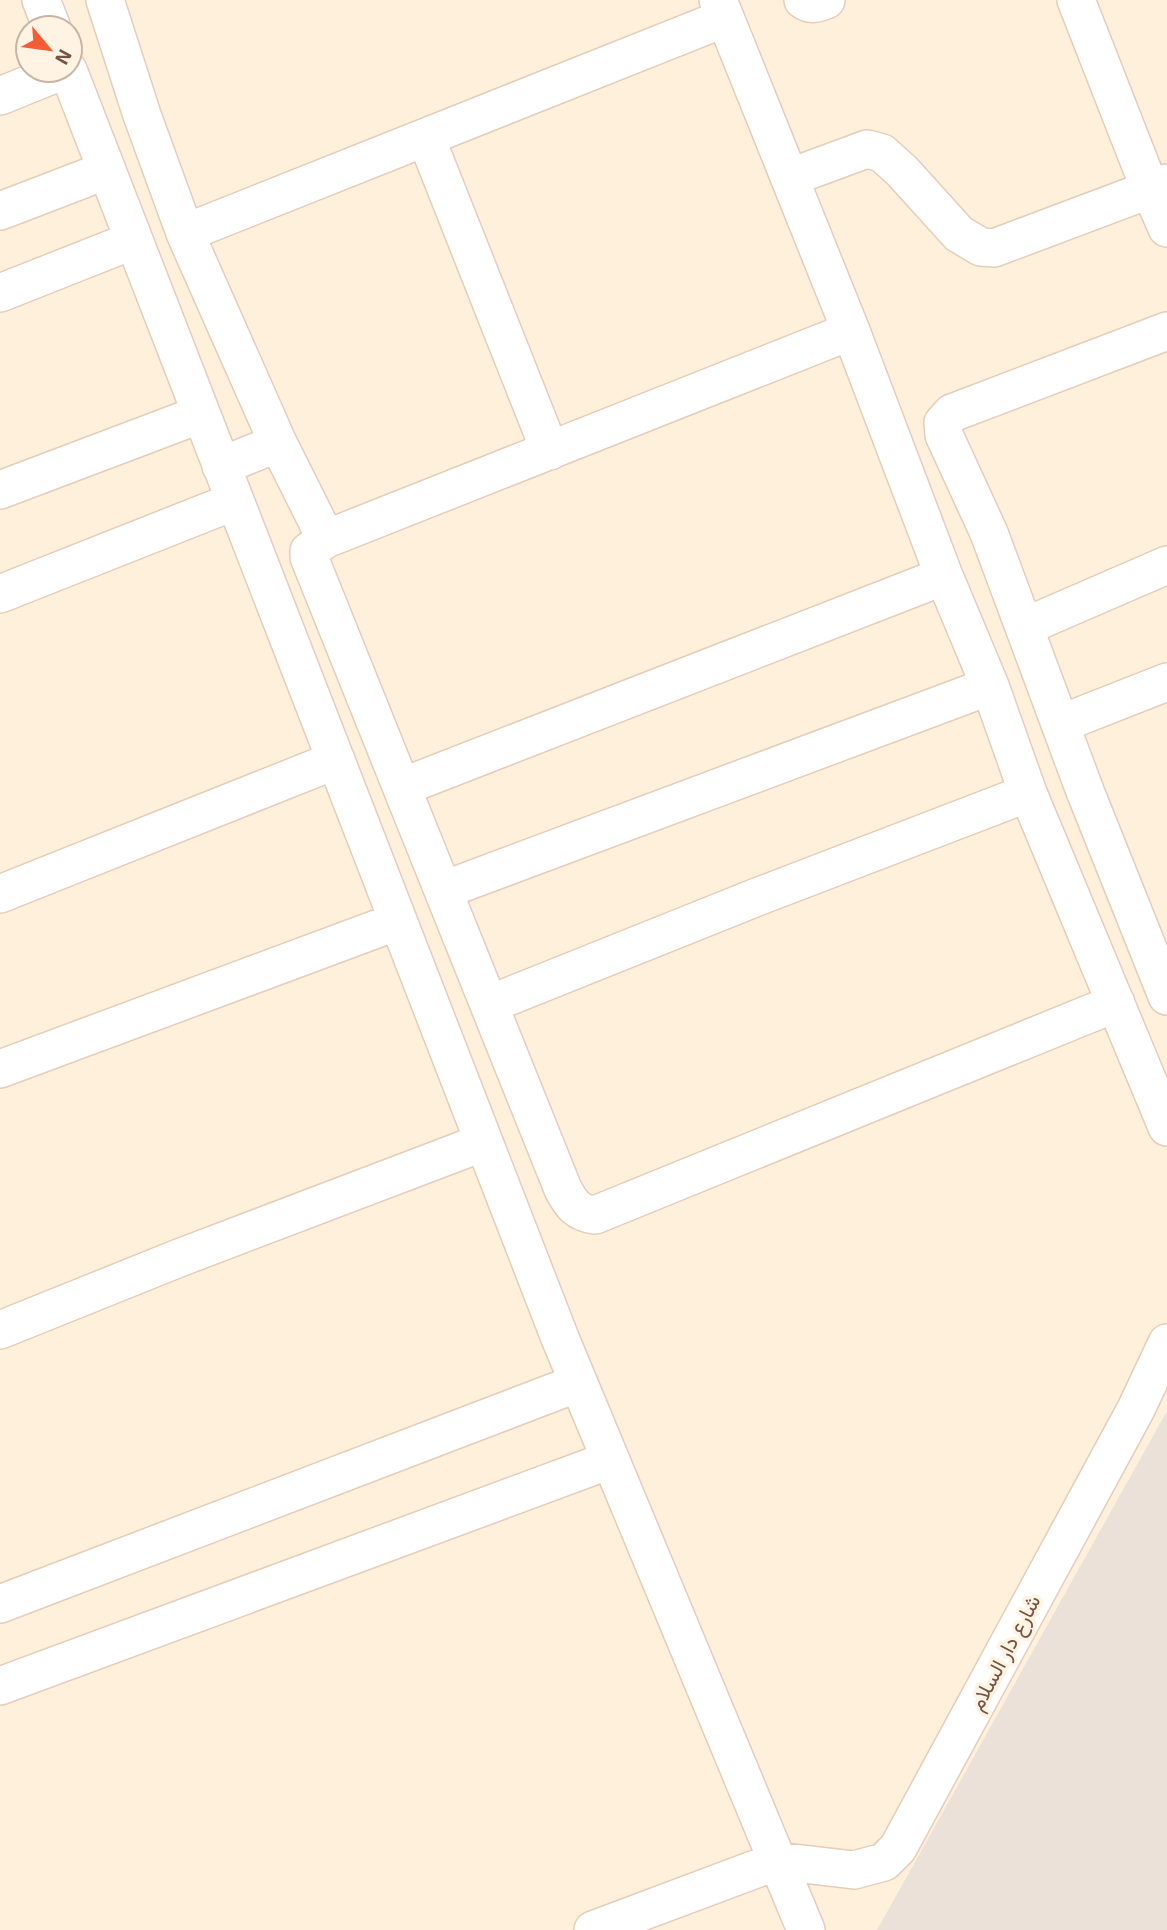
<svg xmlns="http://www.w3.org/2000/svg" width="1167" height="1930" viewBox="0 0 1167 1930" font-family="'Exo 2',Vazirmatn,sans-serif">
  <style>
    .industrial { fill: #ebe1d9 }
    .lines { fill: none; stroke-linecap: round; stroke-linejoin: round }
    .street-casing { stroke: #e4cdba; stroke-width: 40 }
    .street { stroke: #fff; stroke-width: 37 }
    .labels { text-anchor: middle; stroke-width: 7; stroke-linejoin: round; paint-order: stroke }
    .street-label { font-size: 21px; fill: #755443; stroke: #fff4e4 }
  </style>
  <rect width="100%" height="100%" fill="#fef0db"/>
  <path class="industrial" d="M1167 1411V1930H877Z"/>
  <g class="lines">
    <g class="street-casing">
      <path id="street" d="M41 0 52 28
        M105 0 142 115 185 233 278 443 326 539
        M718 0 851 331 944 576 990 686 1028 793 1167 1127
        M803 0C811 6 818 3 826 0
        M1076 0 1150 189 1167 228
        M68 70 560 1338 806 1930
        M0 96 64 70
        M426 138 550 451
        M791 177 867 149 882 153 902 171 959 234 981 247 994 248 1167 183
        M0 211 107 170
        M185 233 725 18
        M0 293 134 240
        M851 331 326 539 309 551V557L563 1189C571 1204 577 1213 595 1215L1116 1003
        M1167 331 952 413 943 423 944 435 989 533 1085 791 1167 996
        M221 466 278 443
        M0 490 201 414
        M0 594 235 501
        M1024 627 1167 565
        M1060 724 1167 682
        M402 787 944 576
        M444 890 990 686
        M0 894 336 760
        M490 1004 757 897 1028 793
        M0 1069 398 921
        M0 1330 179 1258 484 1142
        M0 1604 578 1383
        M0 1686 610 1460
        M593 1930 777 1861 854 1870 884 1862 898 1848 1136 1409 1167 1343"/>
    </g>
    <use href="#street" class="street"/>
  </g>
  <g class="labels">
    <g class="street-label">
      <text transform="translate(1005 1653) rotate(-62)" y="7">شارع دار السلام</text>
    </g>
  </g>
  <g transform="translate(49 49) rotate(119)"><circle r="33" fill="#fff4e4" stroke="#c8b4a4" stroke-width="2"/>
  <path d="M0-5L12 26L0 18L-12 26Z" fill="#f55b34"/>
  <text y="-10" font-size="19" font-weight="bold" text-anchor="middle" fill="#755443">N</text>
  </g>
</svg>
